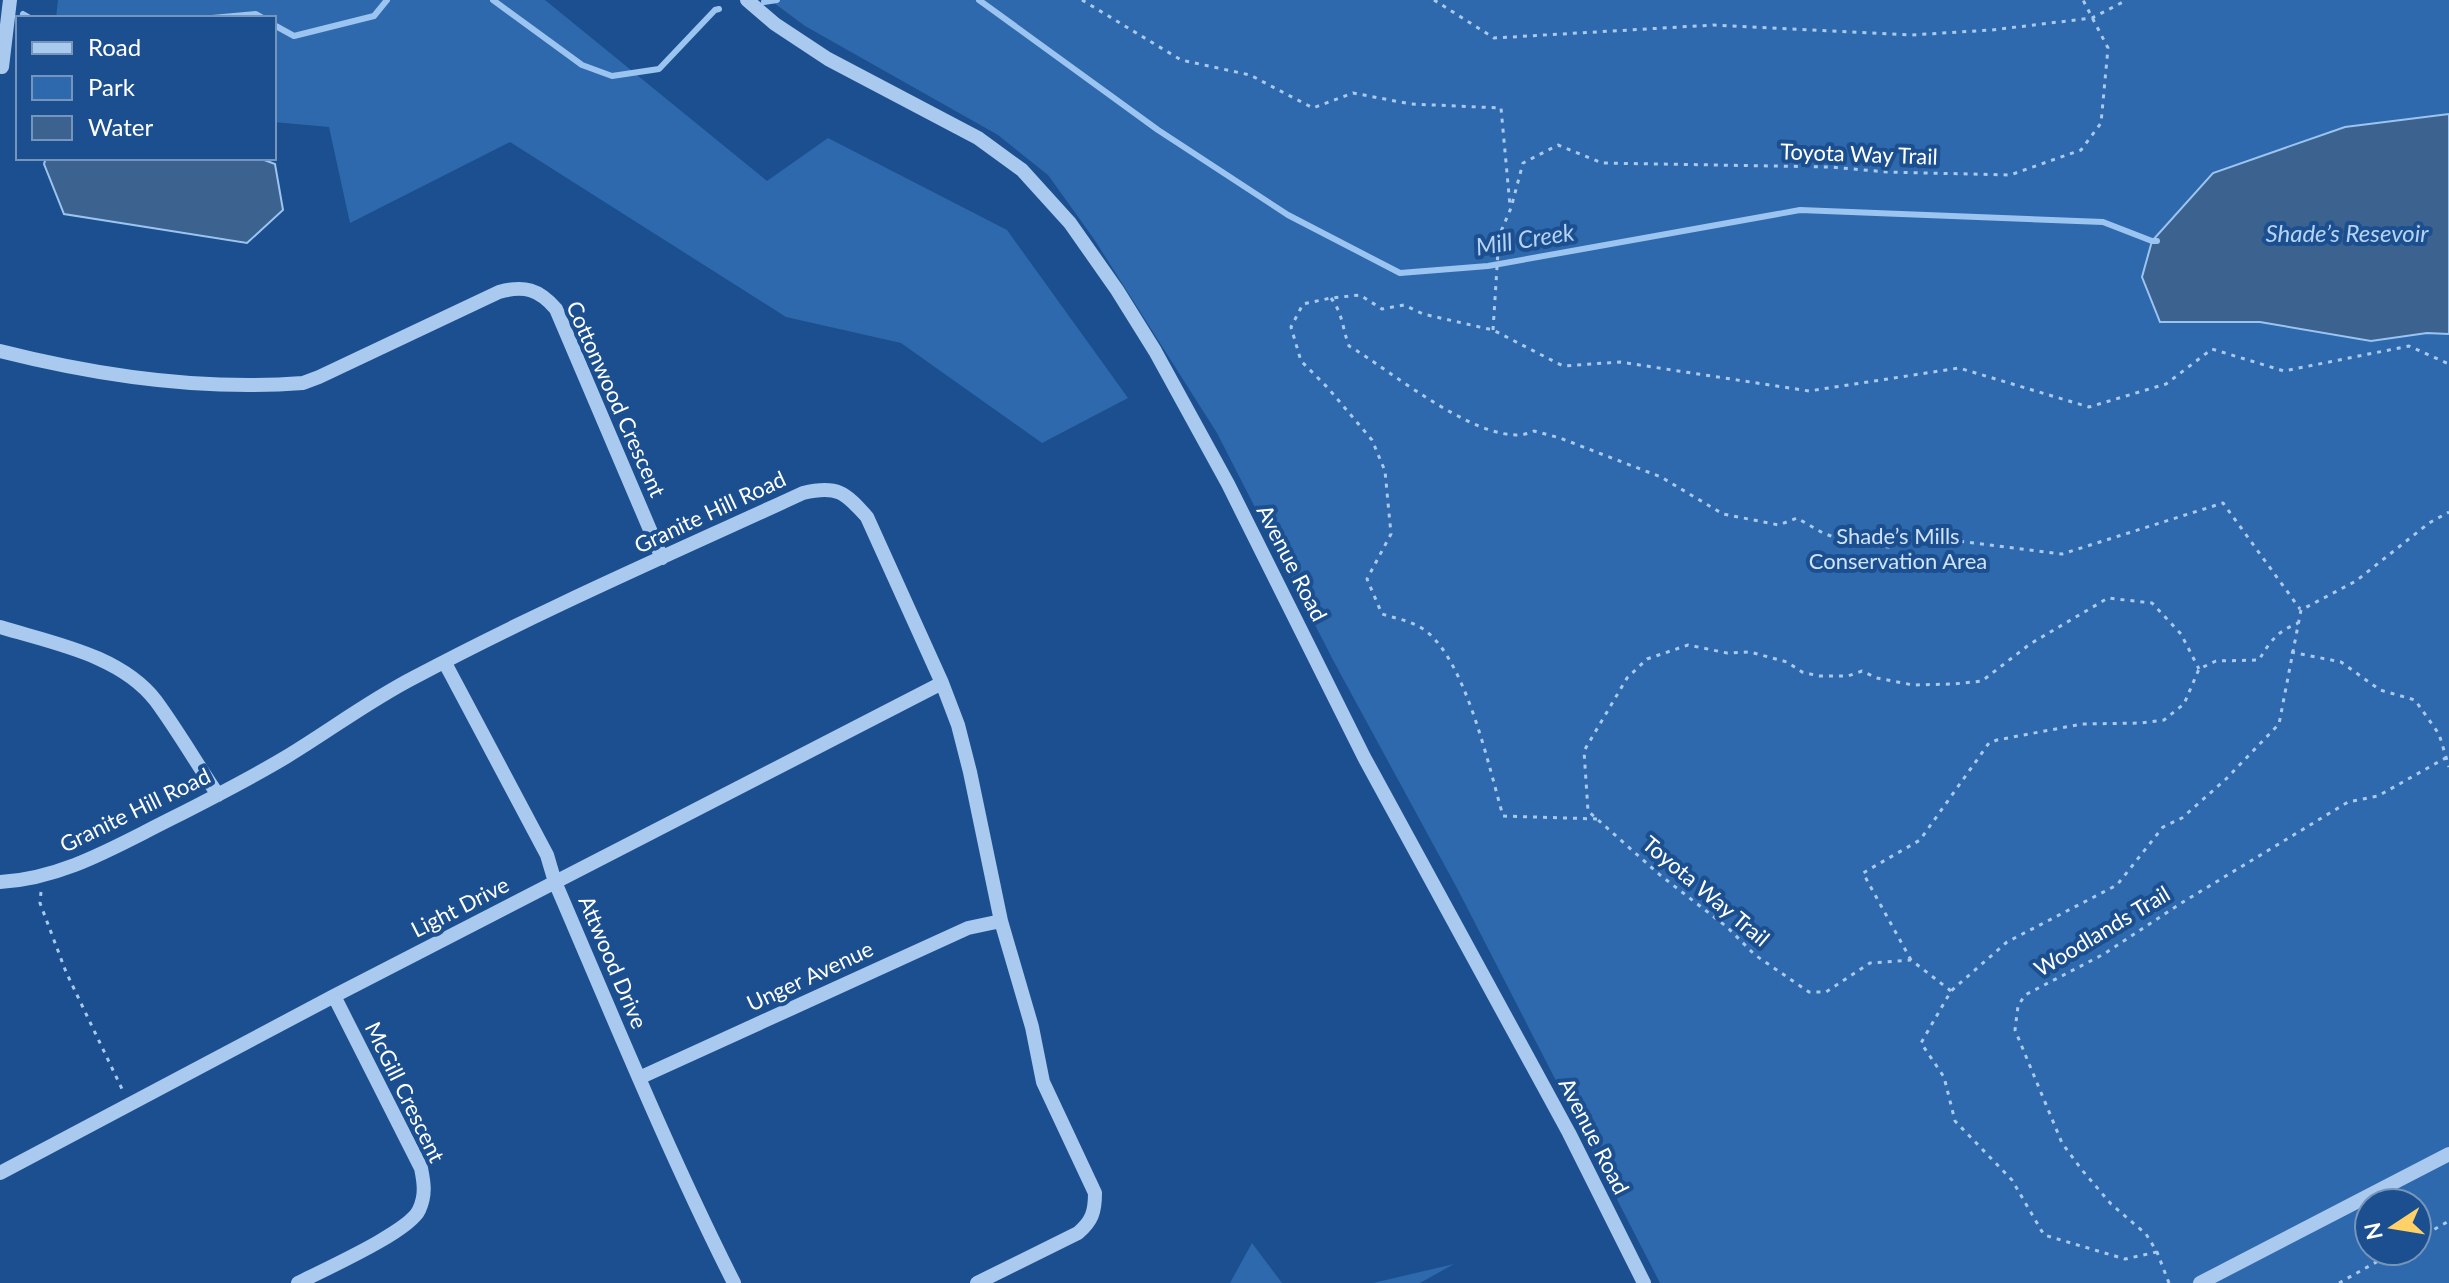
<svg xmlns="http://www.w3.org/2000/svg" width="2449" height="1283" viewBox="0 0 2449 1283" font-family="Lato,sans-serif">
  <style>
    .green { fill: #2e69ad; fill-rule: evenodd }
    .water { fill: #3c6290; stroke: #9cc4f0; stroke-width: 2 }
    .lines { fill: none; stroke-linecap: round; stroke-linejoin: round }
    .stream { stroke: #9cc4f0; stroke-width: 6 }
    .path { stroke: #a9c9ee; stroke-width: 3; stroke-dasharray: 4 6; stroke-linecap: butt }
    .minor { stroke: #a9c9ee; stroke-width: 14 }
    .labels { text-anchor: middle; stroke-width: 8; stroke-linejoin: round; paint-order: stroke }
    .street-label { font-size: 22px; fill: #fff; stroke: #1b4f8f }
    .park-label { font-size: 22px; fill: #cfe3fa; stroke: #1b4f8f }
    .water-label { font-size: 24px; font-style: italic; fill: #b5d3f5; stroke: #1b4f8f }
  </style>
  <rect width="100%" height="100%" fill="#1b4f8f"/>
  <path class="green" d="M58 0H545L767 181 828 138 1007 230 1128 398 1042 443 901 343 786 317 510 142 350 223 329 127 274 122V18H56Z
    M770 0H2449V1283H1660L1458 890 1333 660 1217 433 1094 239 1048 175 998 135 805 26ZM2369 1203H2417V1251H2369Z
    M1252 1243 1282 1283H1230Z
    M1454 1264 1420 1283H1373Z"/>
  <path class="water" d="M2449 114V334L2427 333 2371 341 2260 322H2160L2142 277 2152 241 2213 173 2345 127Z
    M46 158H259L275 164 283 210 247 243 64 214 44 164Z"/>
  <g class="lines">
    <path class="stream" d="M493 0 582 65 612 76 659 69 715 10 719 9
      M979 0 1158 130 1288 215 1400 273 1488 266 1800 210 2103 222 2152 241H2157
      M764 2 777 0
      M23 14 30 18
      M212 18 256 14 263 18
      M274 25 294 36 374 16 387 0"/>
    <path class="path" d="M1082 0 1181 60 1250 75 1313 108 1353 93 1411 104 1501 108 1510 206
      M1434 0 1494 38 1714 25 1912 35 1992 30 2092 18 2127 0
      M1331 298C1343 314 1342 327 1349 346 1389 369 1489 454 1534 431L1560 438 1661 477 1723 514 1779 525 1797 518 1823 533 1849 543 1889 547 1913 536 1931 543 1942 537 1958 541 2062 554 2223 503 2300 609
      M1493 330 1499 236 1511 208 1523 163 1558 145 1602 163 1830 167 1887 172 2010 175 2081 150 2101 123 2108 48 2083 0
      M2291 652 2341 662 2380 690 2415 700 2439 734 2449 767
      M1597 819 1503 816C1489 768 1464 649 1418 626 1407 620 1394 618 1382 614L1367 579 1391 534 1385 471 1372 440 1328 388 1301 361 1291 327 1303 304 1331 298 1360 295 1382 309 1404 305 1423 314 1493 330 1563 366 1620 362 1809 391 1959 368 2089 407 2166 384 2212 349 2284 371 2409 346 2449 364
      M41 892 40 903 66 972 123 1091
      M1911 960 1863 873 1920 840 1989 743 1997 740 2082 724 2140 723 2164 720 2184 704 2199 669 2216 661 2259 660C2270 641 2278 631 2298 623
      M1951 991 1911 960 1870 963 1826 992H1809L1755 955 1727 927 1660 875 1588 811 1584 751 1627 678 1647 659 1688 645 1727 653 1750 652 1787 662 1802 672 1819 676H1848L1862 671 1877 678 1913 685 1954 684 1982 681 2030 644 2108 598 2152 603 2181 634 2199 669
      M2417 1239 2449 1221
      M2157 1252 2125 1259 2044 1235 2012 1180 1955 1121 1944 1077 1921 1043 1951 991 2007 942 2117 885 2163 827 2182 818 2226 779 2279 724 2301 610 2356 581 2429 523 2449 512
      M2169 1283 2157 1252 2146 1234 2111 1204 2082 1170 2062 1143 2015 1030 2018 1006 2025 995 2104 954 2183 902 2348 802 2378 796 2449 756
      M2339 1283 2396 1251"/>
    <path class="minor" d="M747 0 775 24 828 59 978 138 1022 170 1070 223 1117 290 1155 351 1228 484 1364 757 1569 1133 1644 1283
      M2 67 10 0
      M0 351C99 376 201 391 303 383L319 377 499 292C524 285 539 289 556 309L662 558
      M0 627C52 643 121 655 156 701 178 731 197 764 218 795
      M445 663 547 855 555 882C613 1017 668 1152 734 1283
      M0 882C54 879 100 855 147 831 194 807 241 784 286 757 329 731 370 700 415 677 541 610 673 553 803 493 837 485 845 492 867 517L942 683 958 725 970 772 1001 921 1032 1027 1043 1082 1095 1193C1095 1212 1092 1221 1078 1233L977 1283
      M639 1078 968 928 1001 921
      M0 1173 334 996 942 683
      M298 1283C323 1270 409 1232 419 1210 426 1195 424 1183 421 1168L334 996
      M2200 1283 2449 1154"/>
  </g>
  <g class="labels">
    <g class="street-label">
      <text transform="translate(1859 154) rotate(2)" y="8">Toyota Way Trail</text>
      <text transform="translate(616 399) rotate(66)" y="8">Cottonwood Crescent</text>
      <text transform="translate(710 512) rotate(-25)" y="8">Granite Hill Road</text>
      <text transform="translate(1292 563) rotate(63)" y="8">Avenue Road</text>
      <text transform="translate(135 810) rotate(-26)" y="8">Granite Hill Road</text>
      <text transform="translate(1706 891) rotate(40)" y="8">Toyota Way Trail</text>
      <text transform="translate(460 907) rotate(-27)" y="8">Light Drive</text>
      <text transform="translate(2102 931) rotate(-31)" y="8">Woodlands Trail</text>
      <text transform="translate(613 962) rotate(67)" y="8">Attwood Drive</text>
      <text transform="translate(810 976) rotate(-25)" y="8">Unger Avenue</text>
      <text transform="translate(405 1092) rotate(64)" y="8">McGill Crescent</text>
      <text transform="translate(1594 1136) rotate(63)" y="8">Avenue Road</text>
    </g>
    <g class="park-label">
      <text x="1898" y="544">Shade’s Mills<tspan x="1898" dy="25">Conservation Area</tspan></text>
    </g>
    <g class="water-label">
      <text x="2347" y="242">Shade’s Resevoir</text>
      <text transform="translate(1525 240) rotate(-9)" y="8">Mill Creek</text>
    </g>
  </g>
  <rect x="16" y="16" width="260" height="144" fill="#1b4f8f" stroke="#7695bc" stroke-width="2"/>
  <rect x="32" y="42" width="40" height="12" fill="#a9c9ee" stroke="#7695bc" stroke-width="2"/>
  <text x="88" y="56" font-size="24" fill="#ffffff">Road</text>
  <rect x="32" y="76" width="40" height="24" fill="#2e69ad" stroke="#7695bc" stroke-width="2"/>
  <text x="88" y="96" font-size="24" fill="#ffffff">Park</text>
  <rect x="32" y="116" width="40" height="24" fill="#3c6290" stroke="#7695bc" stroke-width="2"/>
  <text x="88" y="136" font-size="24" fill="#ffffff">Water</text>
  <g transform="translate(2393 1227) rotate(258)"><circle r="38" fill="#1b4f8f" stroke="#7695bc" stroke-width="2"/>
  <path d="M0-6L14 30L0 20L-14 30Z" fill="#ffd166"/>
  <text y="-12" font-size="22" font-weight="bold" text-anchor="middle" fill="#ffffff">N</text>
  </g>
</svg>
